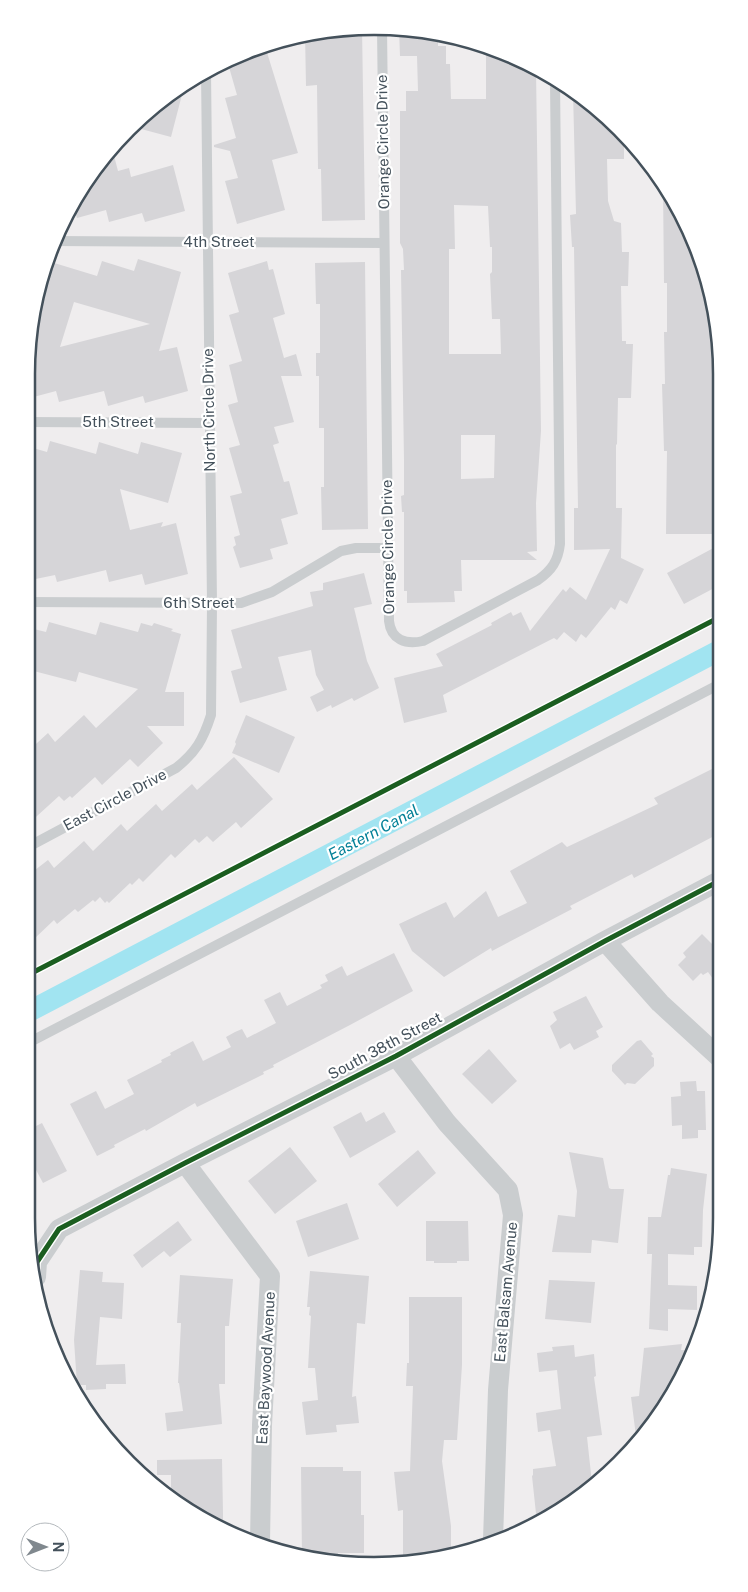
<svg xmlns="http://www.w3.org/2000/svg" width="748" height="1592" viewBox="0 0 748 1592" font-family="'Public Sans',sans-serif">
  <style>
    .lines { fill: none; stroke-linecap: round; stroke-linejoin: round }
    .canal { stroke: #a1e4f1; stroke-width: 21 }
    .building { fill: #d6d5d8; fill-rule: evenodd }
    .lane { stroke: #cacdcf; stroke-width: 10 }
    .street { stroke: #cacdcf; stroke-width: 20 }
    .cycleway-casing { stroke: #fff; stroke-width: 8 }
    .cycleway { stroke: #1b5e20; stroke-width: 5 }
    .labels { text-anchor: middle; stroke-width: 4.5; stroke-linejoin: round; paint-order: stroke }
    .street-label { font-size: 15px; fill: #44515b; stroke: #fff }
    .water-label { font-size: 16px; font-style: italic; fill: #048198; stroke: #fff }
    .rim { fill: none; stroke: #44515b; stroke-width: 2.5 }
  </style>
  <rect width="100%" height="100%" fill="#efedee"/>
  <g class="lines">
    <path class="canal" d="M26 1013 720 650"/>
  </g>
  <path class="building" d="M362 27 365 220 322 221 321 169H318L317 85 306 86 305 33Z
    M399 29 438 33V46H446V64H450L451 99H486V53H498V50L507 53 536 69 541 431 536 503 537 551 527 552 537 560H461L462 591H454L455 602 407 603V591H404V512H402L401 496 404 495V460L401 270H404L403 249 400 243V111H406V91H418L417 56H400ZM454 205 488 206 490 247H492V272L490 274 492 319H500L501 354H449V249H455ZM461 435H495L494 478 461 479Z
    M265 46 298 153 272 160 285 210 237 224 225 181 238 178 230 151 214 147V145L236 138 225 98 237 95 227 60 241 53Z
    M185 83 171 137 130 126 181 85Z
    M573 91 585 98 624 136V159H607L608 201 614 221 621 223 622 252H629L628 286H621L622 341H626V344H633L631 398H618L617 444 616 445V508H622L621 558 644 569 627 604 620 600 615 610 611 607 586 638 581 634 576 642 564 632 557 640 554 638 443 695 447 712 404 723 394 678 443 666 436 654 492 625 491 623 511 612 513 616 521 612 530 631 563 589 566 592 570 587 586 600 610 549 574 550V508H578L574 247H572L570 215 576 214Z
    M112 148 118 171 129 168 131 177 173 165 185 211 145 222 142 213 109 222 106 210 77 218 76 215 65 218 85 181Z
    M663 186 695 241 719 328V534H666L667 451H664L662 384H665L664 332H667V283H664Z
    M138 259 181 272 159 351 177 347 188 391 145 403 143 396 108 406 104 391 59 402 56 391 26 399V374L31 324 51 262 97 276 102 261 134 271ZM74 302 150 324 60 347Z
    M267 261 269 270 273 269 285 314 273 318 284 358 296 354 302 376H281L294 422 274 427 279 443 273 445 284 482 289 481 298 514 281 519 288 544 270 549 273 559 240 568 233 547 236 545 234 537 240 535 230 496 242 493 229 448 240 445 228 405 238 402 229 365 242 361 229 315 239 312 228 273Z
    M365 262 368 529 322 530 321 487H324V428H319V376H316V353H320V304H316L315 263Z
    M50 441 96 454 99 442 138 454 141 442 182 453 168 503 120 489 130 530 163 522 161 527 176 523 188 574 145 585 142 574 109 582 106 570 57 582 55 575 26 581V446L47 452Z
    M719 545 720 585 684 604 667 573Z
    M364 573 372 604 354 608 367 661 379 688 354 701 352 698 332 708 331 705 317 712 310 697 324 690 316 675 311 650 278 657 287 690 240 703 231 671 242 668 231 630 313 606 310 592 323 590V583Z
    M49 622 96 635 100 622 138 632 141 623 152 626 154 623 173 629 171 631 181 634 165 692H184V726H147L163 743 138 767 130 759 102 785 95 777 72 798 70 796 64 801 59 796 26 826V753L48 733 55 742 84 715 96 728 138 689 79 672 76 682 26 669V627L46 632Z
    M246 715 295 737 279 773 232 753 236 744 235 742Z
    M234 757 273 799 241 828 236 822 213 842 207 836 199 843 195 839 175 858 171 854 143 882 139 878 132 885 130 883 109 903 107 901 105 903 100 897 95 902 93 900 78 912 75 909 57 924 54 920 34 939 26 929V877L48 860 54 868 84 841 93 851 121 824 127 831 156 804 162 811 192 784 197 790Z
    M720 765V833L634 878 632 874 570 906 572 909 492 951 491 948 444 977 412 951 399 924 446 902 454 918 486 891 498 917 527 903 510 871 562 842 567 847 658 804 654 798Z
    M702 934 721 953V990L708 972 703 975 701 973 693 981 678 965 686 957 683 953Z
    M394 953 413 991 350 1025 273 1065 274 1067 263 1072 264 1074 197 1107 195 1103 146 1131 145 1129 114 1145 115 1147 97 1156 70 1104 96 1091 105 1109 134 1094 127 1080 162 1062 161 1060 171 1055 170 1053 193 1041 203 1061 231 1047 226 1037 235 1032 242 1029 247 1038 276 1023 264 1000 280 992 287 1006 322 988 320 985 328 981 325 975 342 966 347 976Z
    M586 996 603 1027 596 1031 599 1037 574 1050 570 1043 560 1049 550 1026 557 1020 553 1012Z
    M641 1040 653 1054 651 1056 654 1058V1066L635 1084 627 1083 625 1085 612 1071V1065L637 1041Z
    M489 1049 517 1081 492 1104 462 1074Z
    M696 1081 697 1091H705L706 1130H698V1138L682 1139V1125L672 1126 671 1097 681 1096 680 1082Z
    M361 1112 366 1122 384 1112 396 1132 350 1158 333 1127Z
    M42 1123 67 1171 43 1183 26 1151V1131Z
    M290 1147 317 1181 275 1214 248 1181Z
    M418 1150 436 1173 397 1207 378 1184Z
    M569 1152 603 1158 609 1188 611 1189H624L618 1243 592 1240 591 1253 552 1252 558 1215 575 1217 577 1191Z
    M671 1168 707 1174 703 1210 702 1247H694V1255L668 1254V1285L697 1286V1310L668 1309V1331L649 1329 652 1254H647L648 1217H661L668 1175H670Z
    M347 1203 359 1239 308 1257 296 1221Z
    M178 1221 192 1240 170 1257 164 1251 142 1268 133 1255Z
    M426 1221H468L469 1261H457V1263H434V1261H426Z
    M80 1270 103 1272 102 1282 124 1283 122 1319 100 1317 96 1365 125 1364 126 1384H106V1389L86 1390V1385H77L74 1340Z
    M310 1271 369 1276 365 1324 357 1323 352 1397 356 1396 359 1423 336 1425 337 1432 306 1435 302 1402 318 1400 315 1368H308L311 1316 309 1315 310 1307H307Z
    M180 1275 233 1279 229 1326H225V1384H219L222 1424 167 1431 165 1413 183 1411 179 1383H178L181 1323H177Z
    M549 1280 595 1282 591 1323 545 1319Z
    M409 1297H462V1365L457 1440H444L442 1461 451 1526V1556H403V1510L398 1511 394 1472 410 1471 413 1386H406L407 1363H409Z
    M682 1344 681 1350 695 1351 637 1444 631 1397 639 1396 644 1348Z
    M574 1345 575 1357 594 1354 596 1376 594 1377 602 1435 587 1437 592 1483 548 1519 537 1523 532 1476 533 1475V1469L556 1466 550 1430 538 1432 536 1413 561 1409 557 1370 539 1372 537 1353 553 1351 552 1347Z
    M222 1459 223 1514V1528L200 1519 171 1495V1475H157V1460Z
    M301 1467H343V1471H361V1515H364V1553H338V1562L302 1557Z"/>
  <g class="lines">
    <path class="lane" d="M382 27 389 621C391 640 406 645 423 641L538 580C552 570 558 561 560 544L555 81
      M53 241 384 243
      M26 422 209 423
      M26 602 241 603 272 592 341 551 356 548H388
      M26 848 176 768C196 752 203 740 211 715L212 604 206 71
      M26 1044 720 684"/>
    <path class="street" d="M605 941 660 1003 721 1059
      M396 1056 447 1123 508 1190 513 1215 498 1390 493 1540
      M185 1163 270 1276 262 1425 260 1542
      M36 1277 37 1262 59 1229 185 1163 396 1056 605 941 721 880"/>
    <g class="cycleway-casing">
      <path id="cycleway" d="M26 976 720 617
        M36 1277 37 1262 59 1229 185 1163 396 1056 605 941 721 880"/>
    </g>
    <use href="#cycleway" class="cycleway"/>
  </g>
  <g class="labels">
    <g class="street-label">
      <text transform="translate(383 142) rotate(-91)" y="5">Orange Circle Drive</text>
      <text x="219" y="247">4th Street</text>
      <text transform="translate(209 410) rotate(-91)" y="5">North Circle Drive</text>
      <text x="118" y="427">5th Street</text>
      <text transform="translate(388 547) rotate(-91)" y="5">Orange Circle Drive</text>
      <text x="199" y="608">6th Street</text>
      <text transform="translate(115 800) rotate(-28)" y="5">East Circle Drive</text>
      <text transform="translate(385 1046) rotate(-28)" y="5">South 38th Street</text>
      <text transform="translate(506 1292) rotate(-85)" y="5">East Balsam Avenue</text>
      <text transform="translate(266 1368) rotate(-87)" y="5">East Baywood Avenue</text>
    </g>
    <g class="water-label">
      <text transform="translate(373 832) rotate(-28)" y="6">Eastern Canal</text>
    </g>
  </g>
  <path d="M0 0H748V1592H0ZM374 35H374A339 339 0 0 1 713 374V1218A339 339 0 0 1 374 1557H374A339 339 0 0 1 35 1218V374A339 339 0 0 1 374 35Z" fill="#fff" fill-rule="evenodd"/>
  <path class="rim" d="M374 35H374A339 339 0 0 1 713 374V1218A339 339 0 0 1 374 1557H374A339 339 0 0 1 35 1218V374A339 339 0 0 1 374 35Z"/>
  <g transform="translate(45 1547) rotate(90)"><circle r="24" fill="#ffffff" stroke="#b4b9bd"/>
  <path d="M0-4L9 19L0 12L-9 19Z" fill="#80888e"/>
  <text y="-8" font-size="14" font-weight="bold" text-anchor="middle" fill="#44515b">N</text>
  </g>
</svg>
